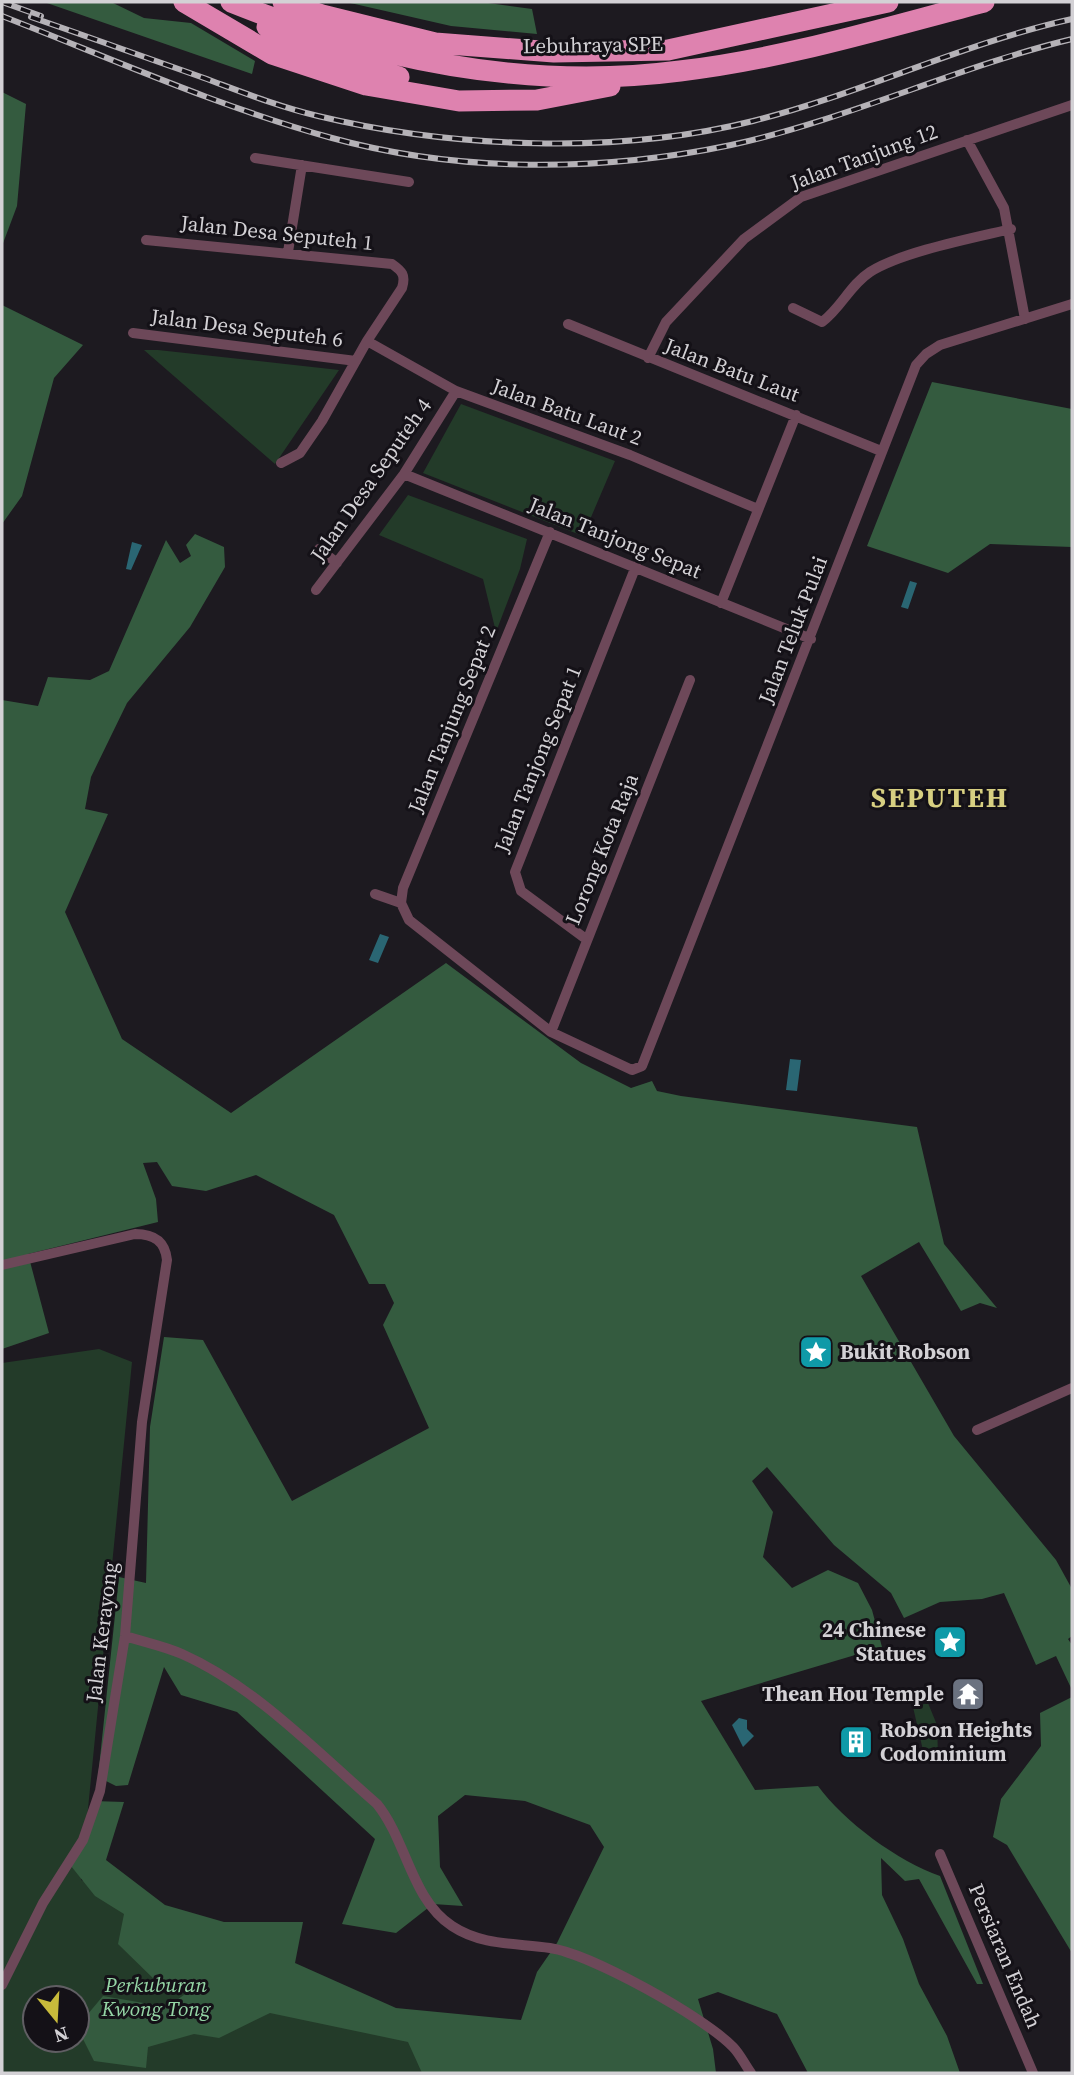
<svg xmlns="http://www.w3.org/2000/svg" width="1074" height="2075" viewBox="0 0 1074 2075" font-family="'Source Serif 4',serif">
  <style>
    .green { fill: #233b29; fill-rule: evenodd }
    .forest { fill: #345b3f }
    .water { fill: #2a6673 }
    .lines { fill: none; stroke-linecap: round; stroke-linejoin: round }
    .street { stroke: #6d4859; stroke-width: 10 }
    .highway { stroke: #de82af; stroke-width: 21 }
    .rail-casing { stroke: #b5b2b7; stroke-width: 6 }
    .rail { stroke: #141117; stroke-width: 3.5; stroke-dasharray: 10; stroke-linecap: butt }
    .labels { text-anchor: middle; stroke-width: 6; stroke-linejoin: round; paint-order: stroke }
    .street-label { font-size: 21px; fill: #d3d1d5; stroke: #141117 }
    .poi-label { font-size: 21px; font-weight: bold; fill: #d3d1d5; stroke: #141117; text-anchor: start }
    .park-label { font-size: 21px; font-style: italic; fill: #95d6a6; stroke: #141117 }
    .district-label { font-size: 28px; font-weight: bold; letter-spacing: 2px; fill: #d7cf81; stroke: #141117 }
  </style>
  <rect width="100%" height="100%" fill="#1d1a20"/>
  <path class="green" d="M144 350H158L339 370 275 464Z
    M461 404 615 461 583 536 423 473Z
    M408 495 527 539 520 569 496 632 483 579 379 535Z
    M99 1349 132 1362 81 1880 521 2073H2V1363ZM35 1998H77V2040H35Z
    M928 1703 937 1725 938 1754 925 1759 913 1707Z"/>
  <path class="forest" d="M44 2H111L144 18 191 23 255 61 252 74Z
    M346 2H481L532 9 537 34 451 26Z
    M2 92 26 104 17 206 2 246Z
    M2 305 83 345 54 378 22 496 2 524Z
    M932 382 1072 409V547L990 544 948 573 867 546Z
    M195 534 224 547 225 567 190 627 127 703 91 777 85 809 108 814 65 912 122 1039 231 1113 446 963 581 1063 631 1088 652 1081 657 1091 681 1096 917 1127 944 1244 997 1308 980 1303 961 1311 919 1242 861 1276 954 1436 1056 1560 1072 1589V1636L1068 1639 1072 1645V1690L1056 1656 1036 1665 1004 1593 982 1599 940 1602 904 1618 891 1593 834 1545 767 1467 752 1481 773 1512 763 1557 792 1588 828 1570 858 1583 872 1610 882 1647 701 1701 755 1790 818 1786C843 1821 899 1862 940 1876L983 1984H977L919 1879 905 1881 881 1858 882 1895 903 1939 919 1984 947 2036 960 2073H808L777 2014 718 1992 698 1999 713 2049 716 2073H422L408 2042 270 2013 219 2038 194 2034 148 2047 146 2068 94 2061 77 2027 103 1996 167 2007 188 1992 159 1984 118 1944 124 1914 95 1896 71 1866 93 1801 124 1802 106 1860 165 1905 224 1922H303L295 1963 396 2008 521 2020 537 1972 557 1943 604 1847 590 1825 525 1801 465 1795 438 1816 440 1867 463 1906 433 1904 396 1933 342 1924 375 1839 237 1712 181 1695 164 1667 128 1785 116 1786 98 1777 119 1577 146 1583 150 1427 164 1337 203 1340 292 1501 429 1428 383 1325 394 1303 385 1284H369L334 1215 256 1175 206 1191 172 1186 157 1162 143 1163 156 1199 158 1222 28 1254 49 1333 2 1349V700L38 706 48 677 90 680 109 671 166 540 180 563 191 556 186 545Z
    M1072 1697V1953L1007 1845 993 1837 1001 1799 1041 1746 1040 1713Z"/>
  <path class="water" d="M132 542 142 545 131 570 126 569Z
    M910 581 917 583 908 609 901 607Z
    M380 934 389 937 378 963 369 960Z
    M790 1059 801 1060 797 1091 786 1090Z
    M739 1718 747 1720V1729L754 1736 743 1747 732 1725Z"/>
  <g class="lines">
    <path class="street" d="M967 140 1004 208 1025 319
      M255 158 409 182
      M146 240 392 264C402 271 406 275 402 288L367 341 322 421 300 453 281 463
      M288 252 302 165
      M793 308 822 322C841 308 850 285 870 272 901 252 973 238 1011 229
      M568 324 881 451
      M133 333 356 361
      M367 341 456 391 630 455 758 509
      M648 358 666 322 744 239 801 197 1072 105
      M404 474 811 639
      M550 532 403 888 401 903 409 920 551 1032 632 1070 642 1066 916 365 926 354 940 345 1072 304
      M319 549 337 563
      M316 590 404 474 456 391
      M721 603 796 415
      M375 894 401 903
      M586 939 521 891 515 872 636 566
      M551 1032 690 680
      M2 1265 135 1234C154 1234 165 1241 167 1260L142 1422 125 1636 100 1791 83 1840 43 1903 2 1985
      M977 1430 1072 1388
      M125 1636C144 1642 164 1646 182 1654 256 1687 317 1752 377 1804 407 1841 411 1899 452 1926 482 1946 517 1943 550 1948 591 1954 704 2017 733 2047 740 2054 745 2065 751 2073
      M940 1854 1033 2073"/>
    <path class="highway" d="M184 2 272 54 366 85 459 101 537 100 610 86
      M231 2C373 59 526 91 680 71 783 59 884 28 984 2
      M283 2 322 15 435 43 554 52 668 50 888 2
      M267 27 311 53 399 77"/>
    <g class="rail-casing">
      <path id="rail" d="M2 2 41 16
        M2 16C110 58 219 107 332 138 459 173 602 172 731 145 847 120 956 67 1072 39
        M31 17C89 37 147 58 204 78 242 92 279 107 318 116 451 148 619 155 753 121 861 94 963 43 1072 19"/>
    </g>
    <use href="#rail" class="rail"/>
  </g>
  <defs>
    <g id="sight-square" transform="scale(1.75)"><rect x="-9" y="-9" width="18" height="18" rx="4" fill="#0f9aa8" stroke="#141117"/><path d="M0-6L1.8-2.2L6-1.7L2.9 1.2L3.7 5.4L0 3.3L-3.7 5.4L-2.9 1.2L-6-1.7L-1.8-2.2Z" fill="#fff"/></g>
    <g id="temple-square" transform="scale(1.75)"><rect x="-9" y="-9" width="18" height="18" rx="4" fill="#6b7280" stroke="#141117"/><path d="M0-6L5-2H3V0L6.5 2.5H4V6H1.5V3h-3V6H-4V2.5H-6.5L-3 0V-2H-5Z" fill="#fff"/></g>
    <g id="building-square" transform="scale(1.75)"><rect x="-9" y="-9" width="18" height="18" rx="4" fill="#0f9aa8" stroke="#141117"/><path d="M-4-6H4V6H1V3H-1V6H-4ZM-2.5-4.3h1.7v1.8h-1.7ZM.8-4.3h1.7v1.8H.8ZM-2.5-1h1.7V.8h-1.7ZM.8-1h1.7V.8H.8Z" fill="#fff"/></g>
  </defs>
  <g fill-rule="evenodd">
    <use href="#sight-square" x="816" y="1352"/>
    <use href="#sight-square" x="950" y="1642"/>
    <use href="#temple-square" x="968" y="1694"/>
    <use href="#building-square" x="856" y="1742"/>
  </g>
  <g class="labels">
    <g class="street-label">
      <text transform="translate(593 45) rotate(-1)" y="7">Lebuhraya SPE</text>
      <text transform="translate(864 157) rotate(-20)" y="7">Jalan Tanjung 12</text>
      <text transform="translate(277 233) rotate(6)" y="7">Jalan Desa Seputeh 1</text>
      <text transform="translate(247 328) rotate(7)" y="7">Jalan Desa Seputeh 6</text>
      <text transform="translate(732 370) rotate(21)" y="7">Jalan Batu Laut</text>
      <text transform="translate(567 412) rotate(20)" y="7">Jalan Batu Laut 2</text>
      <text transform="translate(371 480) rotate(-55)" y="7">Jalan Desa Seputeh 4</text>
      <text transform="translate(615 538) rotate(22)" y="7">Jalan Tanjong Sepat</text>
      <text transform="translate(793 630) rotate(-69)" y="7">Jalan Teluk Pulai</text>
      <text transform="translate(452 719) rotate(-68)" y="7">Jalan Tanjung Sepat 2</text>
      <text transform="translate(538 759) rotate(-68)" y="7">Jalan Tanjong Sepat 1</text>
      <text transform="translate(602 849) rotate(-68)" y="7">Lorong Kota Raja</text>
      <text transform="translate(102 1632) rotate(-83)" y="7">Jalan Kerayong</text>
      <text transform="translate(1005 1956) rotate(67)" y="7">Persiaran Endah</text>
    </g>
    <g class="poi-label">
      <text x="840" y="1359">Bukit Robson</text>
      <text x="926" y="1637" text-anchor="end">24 Chinese<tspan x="926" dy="24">Statues</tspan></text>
      <text x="944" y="1701" text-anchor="end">Thean Hou Temple</text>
      <text x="880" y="1737">Robson Heights<tspan x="880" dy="24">Codominium</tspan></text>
    </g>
    <g class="park-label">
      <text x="156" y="1992">Perkuburan<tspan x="156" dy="24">Kwong Tong</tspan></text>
    </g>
    <g class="district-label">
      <text x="940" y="807">SEPUTEH</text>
    </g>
  </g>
  <rect width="1074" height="2075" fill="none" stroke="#d3d1d5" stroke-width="7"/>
  <g transform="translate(56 2019) rotate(162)"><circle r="33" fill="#141117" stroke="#605e63" stroke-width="2"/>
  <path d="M0-5L12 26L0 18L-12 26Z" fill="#c8bb3b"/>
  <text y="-10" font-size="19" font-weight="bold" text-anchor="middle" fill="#d3d1d5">N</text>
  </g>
</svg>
